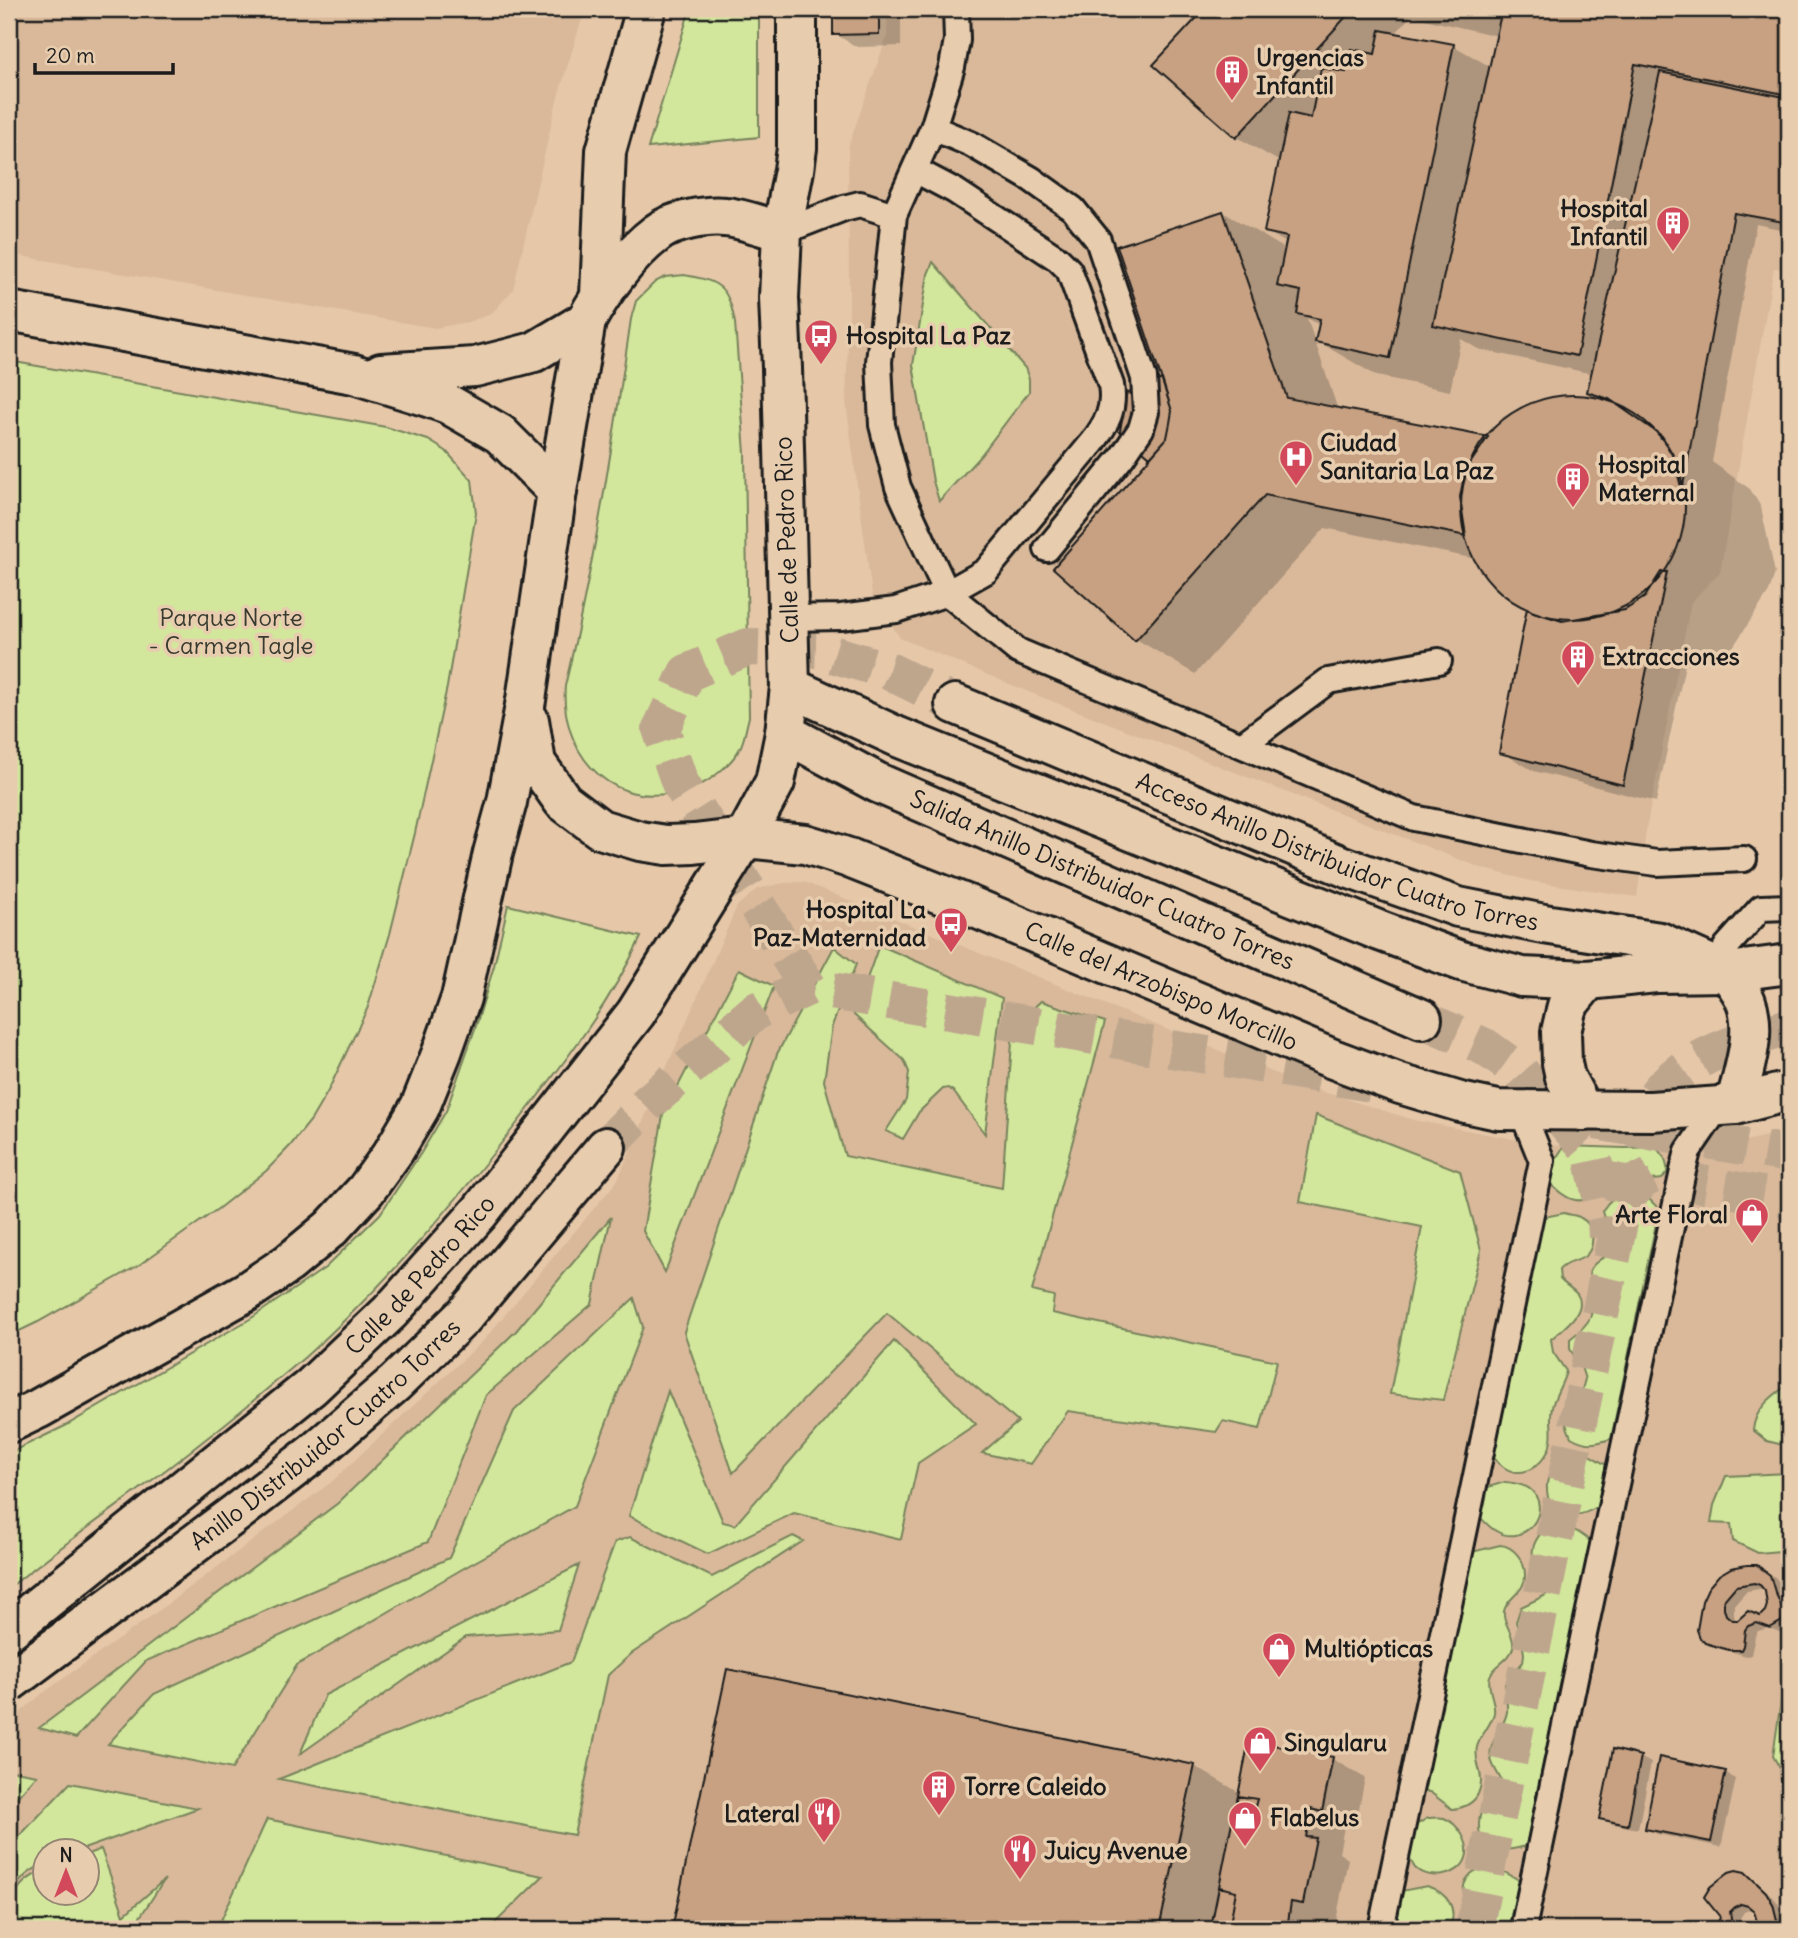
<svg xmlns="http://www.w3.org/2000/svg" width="1798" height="1938" viewBox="0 0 1798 1938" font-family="Delius,sans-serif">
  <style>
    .built { fill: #d9b99a; fill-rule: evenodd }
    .green { fill: #d2e79c; stroke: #77825c; stroke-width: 2 }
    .shadow { fill: #0003; fill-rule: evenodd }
    .building { fill: #c7a182; stroke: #1c1c1c; stroke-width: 2; fill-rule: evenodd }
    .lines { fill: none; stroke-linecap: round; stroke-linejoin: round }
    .minor-tunnel { stroke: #bea68d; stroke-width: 38; stroke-dasharray: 38 19; stroke-linecap: butt }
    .service-casing { stroke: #1c1c1c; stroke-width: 30 }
    .minor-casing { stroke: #1c1c1c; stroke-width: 44 }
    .service { stroke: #e7ccae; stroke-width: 24 }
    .minor { stroke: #e7ccae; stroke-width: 38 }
    .labels { text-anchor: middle; stroke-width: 7; stroke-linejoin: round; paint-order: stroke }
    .poi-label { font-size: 24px; font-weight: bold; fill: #1c1c1c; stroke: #e7ccae; text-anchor: start }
    .street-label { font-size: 24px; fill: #1c1c1c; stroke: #e7ccae }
    .park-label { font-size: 24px; fill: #373a2f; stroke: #e7ccae }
  </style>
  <rect width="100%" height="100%" fill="#e6c8a9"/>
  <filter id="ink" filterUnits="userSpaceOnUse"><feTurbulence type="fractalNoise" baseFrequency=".0143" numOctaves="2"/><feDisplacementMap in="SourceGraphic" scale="14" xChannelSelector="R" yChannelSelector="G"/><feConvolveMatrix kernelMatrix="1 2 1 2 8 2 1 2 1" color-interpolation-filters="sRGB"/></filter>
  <g filter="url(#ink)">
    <path class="built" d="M9 9H585L557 100 513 290 491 314 468 322 435 328 9 254Z
      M888 9H1789V271L1774 268 1720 572 1691 602 1647 825 1637 897 1530 881 1481 868 1031 693 900 638 872 595 846 402 849 306 848 147 887 36Z
      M804 882 1314 1089 1414 1120 1544 1145 1625 1148 1735 1143 1789 1131V1929H9V1722L43 1693 154 1614 330 1483 483 1341 617 1181 737 906 757 889 783 883ZM46 1850H88V1892H46Z"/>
    <path class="green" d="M690 9H759V137L648 148Z
      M933 262 1025 368 1029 379V392L981 455 939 501 933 481 913 365 928 274Z
      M684 275C720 281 728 286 735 323L745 453 749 717C746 727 745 739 740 748 733 762 715 777 702 784 692 790 682 791 671 793 605 806 560 748 565 686 594 565 613 442 631 319L636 301 655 282 665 277Z
      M9 361 386 427 428 440 446 451 472 480 476 513 447 687 415 833 390 934 368 1007 328 1091 311 1120 290 1146 266 1171 219 1208 139 1265 38 1322 9 1336Z
      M508 905 641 937C610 1004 564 1063 518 1122 453 1205 384 1287 305 1357 273 1384 241 1412 207 1438 142 1490 73 1536 9 1588V1453L65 1426 250 1319 325 1268 380 1214 421 1153 446 1111 476 1026 494 966Z
      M879 945 1002 998 985 1134 953 1091 948 1088 943 1089 919 1112 903 1139 886 1131 906 1100 909 1072 904 1060 854 1015Z
      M834 947 856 964 832 1026 824 1081 845 1156 1002 1188 1013 1027 1041 1001 1105 1022 1032 1291 1054 1296 1052 1313 1277 1361 1260 1429 1223 1421 1216 1432 1068 1411 1031 1464 982 1453 1018 1422 887 1313 733 1473 684 1332 777 1054Z
      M739 969 774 986 665 1272 643 1231 663 1115Z
      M1316 1115 1460 1171 1481 1250 1443 1400 1390 1394 1422 1227 1300 1202Z
      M1564 1146 1625 1148 1656 1147 1665 1159 1668 1171 1662 1179C1647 1182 1634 1176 1618 1178 1609 1180 1603 1187 1596 1193 1578 1209 1563 1196 1549 1183L1557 1157Z
      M1618 1194H1644L1659 1209 1611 1439C1594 1444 1587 1446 1571 1437L1563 1416 1568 1402 1582 1390 1585 1379 1581 1367 1570 1349V1339C1592 1322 1596 1314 1590 1287 1590 1283 1588 1275 1590 1270 1595 1258 1613 1256 1617 1243L1604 1219 1602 1211 1608 1203Z
      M1564 1213C1569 1215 1577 1215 1581 1218 1595 1225 1596 1248 1584 1257 1575 1263 1566 1261 1559 1270L1560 1279C1565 1285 1573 1289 1577 1294 1589 1311 1562 1329 1551 1339L1553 1352 1566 1371C1563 1384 1555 1394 1552 1407 1549 1418 1553 1429 1551 1440 1550 1455 1535 1472 1519 1472 1507 1473 1498 1463 1492 1455L1544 1217Z
      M611 1217 592 1304 486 1395 428 1542 146 1661 76 1738 39 1728 338 1503 516 1331Z
      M634 1298 643 1327 575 1506 464 1568 297 1665 232 1769 108 1744 154 1694 449 1558 514 1411Z
      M894 1341 976 1424 918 1463 901 1539 794 1513 708 1554 629 1516 668 1391 723 1522 735 1525Z
      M1789 1384V1445L1787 1446 1767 1441 1753 1430C1755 1408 1773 1395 1789 1384Z
      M1577 1453 1591 1456 1606 1465 1597 1507C1579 1518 1570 1516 1551 1507 1543 1486 1547 1475 1559 1457Z
      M1789 1473V1535L1780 1551 1758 1553 1733 1541 1731 1524 1711 1523 1714 1505 1726 1476Z
      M1505 1482C1513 1483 1525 1484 1531 1490 1553 1511 1525 1548 1496 1531 1490 1528 1484 1521 1479 1516L1485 1488Z
      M1548 1526C1569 1526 1574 1528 1590 1541L1526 1846C1505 1852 1478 1854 1479 1824 1479 1819 1480 1813 1484 1808 1489 1803 1497 1799 1503 1794 1506 1780 1494 1772 1491 1759 1487 1743 1505 1727 1507 1712 1508 1703 1505 1693 1505 1684L1523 1662 1524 1654 1522 1639 1516 1622 1521 1607 1546 1595 1549 1584C1531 1561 1524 1548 1548 1526Z
      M793 1536 803 1541 631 1654 608 1675 574 1835 279 1779 571 1662 615 1542 630 1537 712 1577Z
      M1500 1545C1514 1546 1525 1561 1525 1575 1526 1592 1507 1597 1504 1611 1502 1623 1515 1634 1513 1647 1511 1660 1494 1665 1490 1676 1486 1688 1496 1701 1494 1713 1491 1726 1480 1735 1477 1747 1473 1764 1487 1775 1478 1794 1473 1804 1463 1808 1452 1809L1430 1792H1421L1472 1552Z
      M579 1565 558 1630 466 1637 300 1754 325 1695Z
      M1782 1694 1789 1695V1784L1773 1756Z
      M9 1770 37 1775 9 1806Z
      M70 1783 198 1808 81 1850H46L45 1864C27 1871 16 1882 9 1901V1847Z
      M1428 1818C1432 1818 1440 1817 1444 1818 1458 1823 1471 1844 1466 1858 1460 1877 1429 1881 1415 1868 1413 1865 1411 1861 1409 1858L1416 1825Z
      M267 1819 543 1876 489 1929H217Z
      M101 1849 124 1915 165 1879 136 1923 135 1929H14C9 1898 15 1882 45 1870L46 1892H88V1854Z
      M1483 1868C1497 1867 1507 1873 1519 1880L1508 1929H1467C1470 1925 1474 1920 1473 1914 1473 1909 1467 1903 1465 1898 1460 1884 1469 1871 1483 1868Z
      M1427 1886C1447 1893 1459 1908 1449 1929H1393L1401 1891Z"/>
    <path class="shadow" d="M835 9H901V46L857 47 835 34Z
      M1208 9H1789V231L1756 224 1712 462 1750 489 1761 507 1775 573 1769 592 1733 647 1713 660 1685 665 1656 802 1534 771 1501 752 1536 612 1486 577 1476 559 1325 528 1195 674 1136 639 1152 457 1122 431 1164 380 1223 212 1282 247 1285 255 1288 244 1266 231 1280 162 1237 137 1156 65ZM1411 16 1498 36 1491 67 1454 46 1395 34ZM1307 318 1321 326 1317 341 1377 376 1450 391 1461 339 1478 349 1593 374 1589 394 1520 408 1503 417 1488 440 1338 410Z
      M1756 1566 1775 1577 1780 1583 1789 1606V1629L1782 1633 1769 1628 1758 1631 1755 1636 1751 1655 1747 1656 1717 1648 1706 1641 1704 1602ZM1765 1588 1769 1605 1767 1612 1760 1618 1736 1622 1734 1615V1606L1739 1600 1747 1591Z
      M728 1671 1194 1766 1240 1793 1332 1759 1365 1778 1355 1829 1344 1827 1339 1853 1348 1859 1336 1921 1324 1920 1323 1929H674Z
      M1640 1757 1651 1763 1638 1829 1612 1824 1601 1818Z
      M1725 1773 1736 1779 1721 1847 1657 1834 1646 1828Z
      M1744 1874 1755 1880 1776 1900 1783 1912 1788 1929H1761L1755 1910 1752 1909 1744 1912 1740 1918 1742 1929H1714L1719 1927Z"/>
    <path class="building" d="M833 9H879V34L833 35Z
      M1205 9H1353L1236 138 1153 65Z
      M1502 9H1789V95L1635 64 1577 356 1433 325Z
      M1380 30 1454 44 1390 358 1315 342 1320 319 1297 314 1301 291 1277 286 1287 237 1264 232 1289 113 1311 118 1321 68 1346 72 1351 49 1375 54Z
      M1660 72 1789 98V223L1734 213 1682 491 1673 455 1662 436 1609 399 1587 392Z
      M1223 211 1287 398 1488 437 1465 471 1460 497 1466 536 1265 495 1135 641 1053 568 1167 438 1170 423 1172 411 1117 246Z
      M1162 379 1172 411 1170 423 1167 438 1150 457 1120 431 1126 394Z
      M1461 507a112 112 0 1 1 224 0a112 112 0 1 1-224 0Z
      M1661 572H1667L1623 785 1499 753 1527 608 1533 612 1562 621 1625 610 1645 597Z
      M1747 1565H1757L1770 1575 1775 1592 1784 1611 1782 1621 1770 1628 1757 1623 1748 1626 1745 1630 1743 1646 1741 1650H1729L1705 1643 1700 1638 1697 1630 1702 1601 1708 1588 1719 1575 1731 1568ZM1754 1583 1760 1585 1765 1591 1767 1605 1765 1611 1760 1616 1748 1611 1738 1620H1732L1726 1615 1724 1608V1600L1736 1586Z
      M727 1669 1195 1765 1159 1929H672Z
      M1249 1740 1333 1757 1322 1812 1311 1809 1306 1837 1316 1838 1303 1904 1291 1902 1287 1929H1229L1236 1891 1219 1887 1232 1822 1250 1825 1257 1799 1238 1796Z
      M1613 1749 1641 1756 1628 1825 1599 1819Z
      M1659 1757 1726 1771 1711 1842 1645 1829Z
      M1238 1796 1257 1799 1250 1825 1232 1822Z
      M1736 1870 1745 1872 1766 1892 1773 1904 1777 1920V1929H1759L1754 1911 1748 1906 1741 1904 1734 1907 1730 1911 1732 1925 1730 1927 1713 1929 1717 1926 1720 1917 1704 1897 1710 1887 1729 1872Z
      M1219 1887 1236 1891 1229 1929 1211 1927Z"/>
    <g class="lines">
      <path class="minor-tunnel" d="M808 987 680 783 661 729 687 673 748 647 816 649 889 671 955 704
        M1422 1019 1485 1047 1520 1072 1591 1151 1606 1219 1607 1237
        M1596 1121 1789 1154
        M606 1147 649 1102 756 1011 808 987 1371 1083
        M1623 1201 1642 1180 1652 1175 1789 1200
        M1474 1929 1639 1125C1646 1113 1653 1098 1662 1088 1695 1053 1745 1040 1789 1027"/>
      <g class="service-casing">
        <path id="service" d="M956 9 957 40 952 67 933 128 894 215 879 362 882 425 898 487 947 593 1018 651 1414 818 1591 854 1657 863 1744 859
          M933 128 971 144 1031 179 1073 209 1098 240 1144 378 1146 412 1141 429 1122 457 1047 549
          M782 232 844 208 860 204 894 215
          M789 618 841 617 896 610 947 593 986 571 1093 442C1107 423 1115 409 1111 385L1069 270 1058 259 955 191 915 170
          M1242 745 1328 681 1439 661
          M1728 972 1726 947 1761 908 1789 907
          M1381 1929 1542 1161 1521 1109
          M1523 1929 1584 1634 1683 1171 1688 1151 1718 1107"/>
      </g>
      <g class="minor-casing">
        <g id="minor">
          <path d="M600 296 606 151 646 9"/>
          <path d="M9 311 354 374 428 397 448 404 500 434 557 491"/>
          <path d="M381 373 475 367 511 358 534 352 586 321"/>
          <path d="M790 687 898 737 1380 931 1461 961 1522 977 1588 980 1656 973 1728 972 1789 964"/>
          <path id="s1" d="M955 704 1345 867 1458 907 1544 924 1660 942 1716 967"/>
          <path id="s2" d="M529 720 536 763 563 801 600 829 640 841 666 845 694 844 745 838 805 844 825 850 849 858 968 905 1333 1059 1400 1084 1460 1102 1498 1110 1651 1111 1735 1105 1789 1091"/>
          <path id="s3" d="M785 733 878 783 1422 1019"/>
          <path d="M1728 972C1733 980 1739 987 1743 995 1760 1027 1743 1073 1735 1105"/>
          <path d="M1583 1111 1565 1077 1562 1063 1561 1032 1567 1006 1588 980"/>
          <path d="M9 1423 38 1409 246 1292 289 1263 331 1228 366 1190 394 1151 420 1107 442 1052 461 998 493 853 507 802 526 700 557 491 586 321C603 290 629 254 657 233 672 221 706 215 725 217 742 218 764 227 782 232"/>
          <path id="s4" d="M9 1630 311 1387 390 1312 479 1213 636 1013 745 838 775 782 785 733 790 687 782 368 779 298 782 232 794 170 797 148V9"/>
          <path id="s5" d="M9 1682 236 1513 315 1452 395 1383 464 1316 606 1147"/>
        </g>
      </g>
      <use href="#service" class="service"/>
      <use href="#minor" class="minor"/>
    </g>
  </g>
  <defs>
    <g id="building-pin" transform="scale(1.75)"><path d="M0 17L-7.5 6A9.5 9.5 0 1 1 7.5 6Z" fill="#d1495b" stroke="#e7ccae"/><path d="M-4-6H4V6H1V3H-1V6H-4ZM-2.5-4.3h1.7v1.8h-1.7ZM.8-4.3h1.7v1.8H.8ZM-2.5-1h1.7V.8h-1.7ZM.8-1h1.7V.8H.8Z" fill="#fff"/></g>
    <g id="bus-pin" transform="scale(1.75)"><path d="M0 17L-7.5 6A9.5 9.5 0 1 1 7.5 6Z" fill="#d1495b" stroke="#e7ccae"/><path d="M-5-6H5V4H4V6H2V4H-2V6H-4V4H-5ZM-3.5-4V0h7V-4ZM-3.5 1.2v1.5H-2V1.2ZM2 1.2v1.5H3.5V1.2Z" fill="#fff"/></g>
    <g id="hospital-pin" transform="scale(1.75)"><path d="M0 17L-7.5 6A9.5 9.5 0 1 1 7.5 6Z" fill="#d1495b" stroke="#e7ccae"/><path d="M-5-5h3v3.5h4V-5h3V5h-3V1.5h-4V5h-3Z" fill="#fff"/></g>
    <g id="shop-pin" transform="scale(1.75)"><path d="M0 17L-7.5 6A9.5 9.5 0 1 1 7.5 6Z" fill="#d1495b" stroke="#e7ccae"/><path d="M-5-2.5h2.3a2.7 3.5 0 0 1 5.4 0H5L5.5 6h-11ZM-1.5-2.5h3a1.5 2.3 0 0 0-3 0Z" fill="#fff"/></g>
    <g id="restaurant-pin" transform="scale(1.75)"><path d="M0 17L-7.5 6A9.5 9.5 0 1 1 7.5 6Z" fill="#d1495b" stroke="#e7ccae"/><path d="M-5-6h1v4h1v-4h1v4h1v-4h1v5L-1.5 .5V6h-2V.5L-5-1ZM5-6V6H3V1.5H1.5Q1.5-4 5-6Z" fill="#fff"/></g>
  </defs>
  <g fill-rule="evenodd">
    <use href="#building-pin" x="1232" y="72"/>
    <use href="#building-pin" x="1673" y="223"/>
    <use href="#bus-pin" x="821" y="336"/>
    <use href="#hospital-pin" x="1296" y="457"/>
    <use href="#building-pin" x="1573" y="479"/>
    <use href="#building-pin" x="1578" y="657"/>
    <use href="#bus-pin" x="951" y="924"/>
    <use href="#shop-pin" x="1752" y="1215"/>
    <use href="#shop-pin" x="1279" y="1649"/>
    <use href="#shop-pin" x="1260" y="1743"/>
    <use href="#building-pin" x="939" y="1787"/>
    <use href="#restaurant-pin" x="824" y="1814"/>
    <use href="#shop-pin" x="1245" y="1818"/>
    <use href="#restaurant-pin" x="1020" y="1851"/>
  </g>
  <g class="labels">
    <g class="poi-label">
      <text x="1256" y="66">Urgencias<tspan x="1256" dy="28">Infantil</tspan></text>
      <text x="1648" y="217" text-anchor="end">Hospital<tspan x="1648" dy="28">Infantil</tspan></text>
      <text x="846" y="344">Hospital La Paz</text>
      <text x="1320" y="451">Ciudad<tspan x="1320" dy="28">Sanitaria La Paz</tspan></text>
      <text x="1598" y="473">Hospital<tspan x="1598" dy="28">Maternal</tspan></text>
      <text x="1602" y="665">Extracciones</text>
      <text x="926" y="918" text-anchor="end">Hospital La<tspan x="926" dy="28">Paz-Maternidad</tspan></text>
      <text x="1728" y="1223" text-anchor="end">Arte Floral</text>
      <text x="1304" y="1657">Multiópticas</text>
      <text x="1284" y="1751">Singularu</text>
      <text x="964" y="1795">Torre Caleido</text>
      <text x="800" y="1822" text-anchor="end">Lateral</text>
      <text x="1270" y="1826">Flabelus</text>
      <text x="1044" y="1859">Juicy Avenue</text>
    </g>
    <g class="street-label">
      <text transform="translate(787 540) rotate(-92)" y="8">Calle de Pedro Rico</text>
      <text dy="8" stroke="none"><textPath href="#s1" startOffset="411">Acceso Anillo Distribuidor Cuatro Torres</textPath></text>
      <text dy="8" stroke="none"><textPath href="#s3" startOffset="350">Salida Anillo Distribuidor Cuatro Torres</textPath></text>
      <text dy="8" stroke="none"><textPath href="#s2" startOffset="728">Calle del Arzobispo Morcillo</textPath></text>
      <text dy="8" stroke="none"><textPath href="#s4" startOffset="544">Calle de Pedro Rico</textPath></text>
      <text dy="8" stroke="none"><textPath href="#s5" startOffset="402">Anillo Distribuidor Cuatro Torres</textPath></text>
    </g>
    <g class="park-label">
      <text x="231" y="626">Parque Norte<tspan x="231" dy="28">- Carmen Tagle</tspan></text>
    </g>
  </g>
  <rect width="1798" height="1938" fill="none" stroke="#e7ccae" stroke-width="35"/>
  <rect x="18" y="18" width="1763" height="1903" fill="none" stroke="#1c1c1c" stroke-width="2.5" filter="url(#ink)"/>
  <g transform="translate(66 1872)"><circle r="33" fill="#e7ccae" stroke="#968674" stroke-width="2"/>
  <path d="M0-5L12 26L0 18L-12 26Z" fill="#d1495b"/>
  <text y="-10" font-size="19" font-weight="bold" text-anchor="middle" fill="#1c1c1c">N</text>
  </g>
  <path d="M35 63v10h138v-10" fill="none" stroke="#1c1c1c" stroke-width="3.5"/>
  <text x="46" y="63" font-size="21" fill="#1c1c1c" stroke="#e7ccae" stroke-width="5" paint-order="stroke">20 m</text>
</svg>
